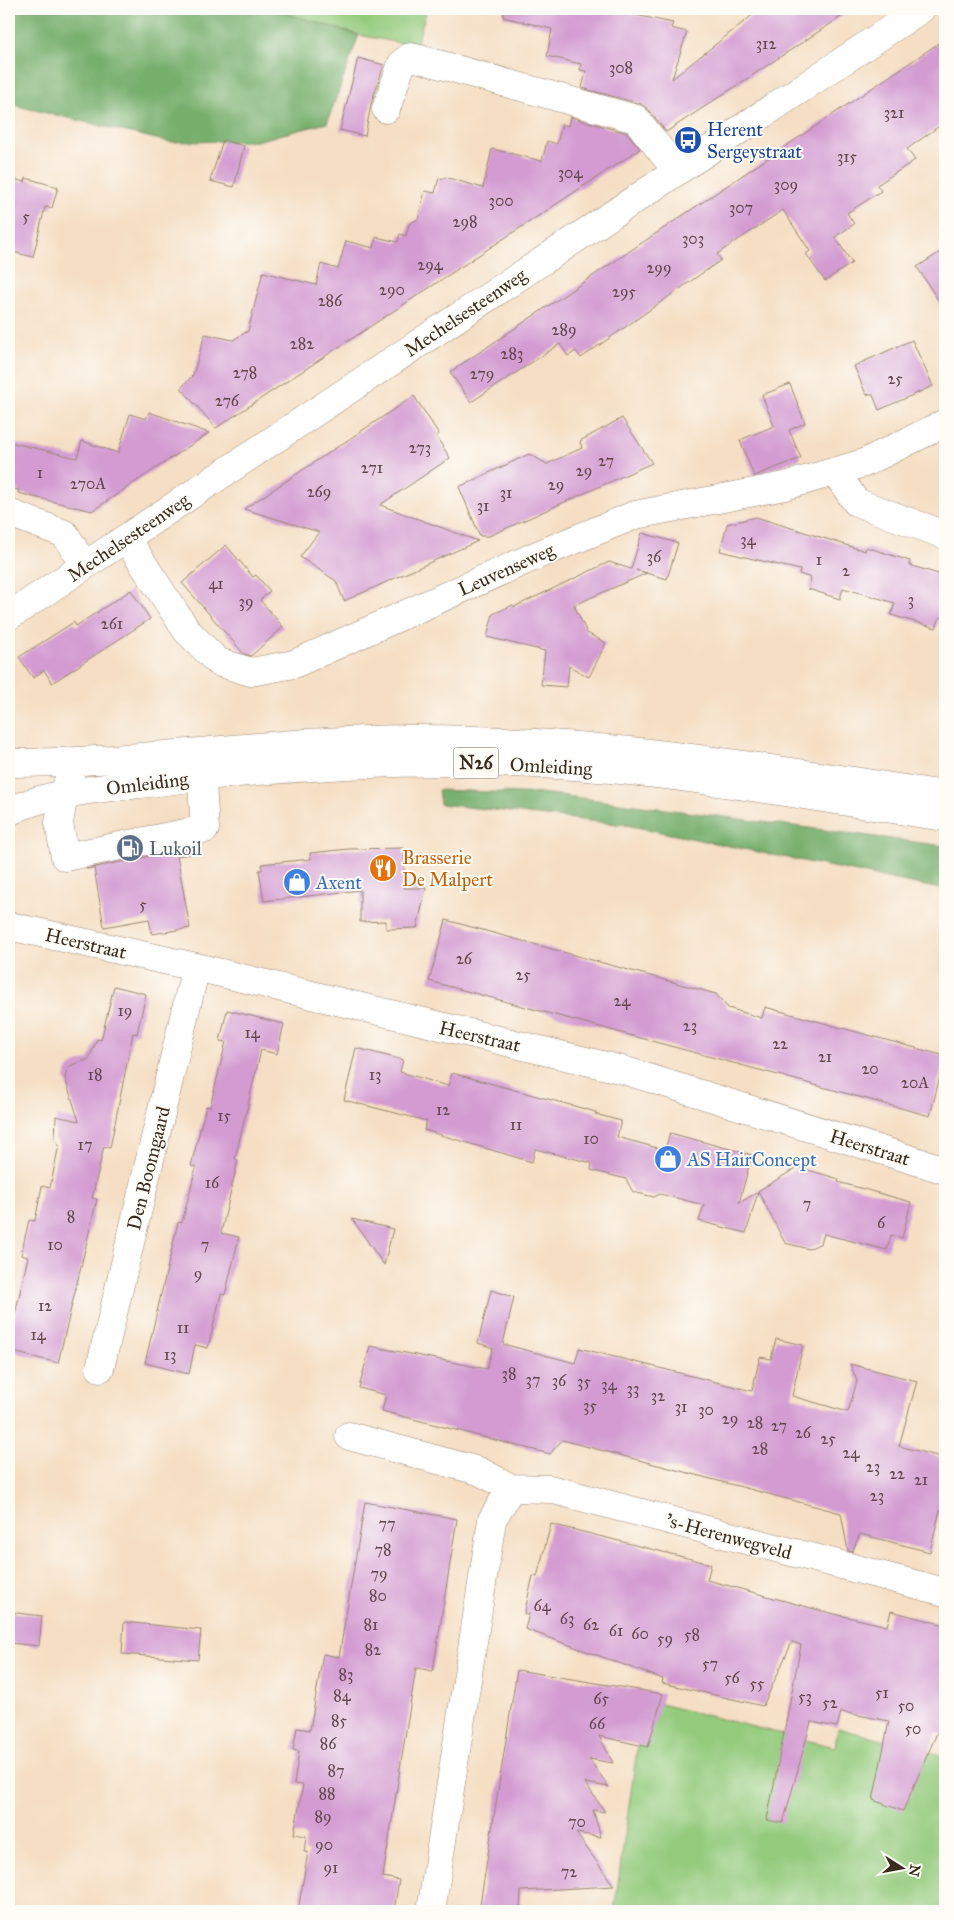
<svg xmlns="http://www.w3.org/2000/svg" width="954" height="1920" viewBox="0 0 954 1920" font-family="'IM FELL Great Primer',serif">
  <style>
    .green { fill: #93ca7c; stroke: #677a4d }
    .forest { fill: #76ae6c; stroke: #586c45 }
    .building { fill: #d39bd2 }
    .lines { fill: none; stroke-linecap: round; stroke-linejoin: round }
    .minor-casing { stroke: #988470; stroke-width: 29 }
    .major-casing { stroke: #988470; stroke-width: 29 }
    .minor { stroke: #fff; stroke-width: 28 }
    .major { stroke: #fff; stroke-width: 28 }
    .labels { text-anchor: middle; stroke-width: 4; stroke-linejoin: round; paint-order: stroke }
    .number-label { font-size: 16px; fill: #61464b }
    .shield { fill: #fdfcf7; stroke: #75695f; stroke-width: 1 }
    .shield-label { font-size: 18px; font-weight: bold; fill: #3b2a1e }
    .transit-label { font-size: 19px; fill: #164399; stroke: #fdfcf7; text-anchor: start }
    .street-label { font-size: 19px; fill: #3b2a1e; stroke: #fdfcf7 }
    .service-label { font-size: 19px; fill: #4e5e75; stroke: #fdfcf7; text-anchor: start }
    .food-label { font-size: 19px; fill: #c56008; stroke: #fdfcf7; text-anchor: start }
    .shop-label { font-size: 19px; fill: #366cbe; stroke: #fdfcf7; text-anchor: start }
  </style>
  <rect width="100%" height="100%" fill="#fdfcf7"/>
  <filter id="ink" filterUnits="userSpaceOnUse"><feTurbulence type="fractalNoise" baseFrequency=".02" numOctaves="2"/><feDisplacementMap in="SourceGraphic" scale="10" xChannelSelector="R" yChannelSelector="G"/><feConvolveMatrix kernelMatrix="1 2 1 2 8 2 1 2 1" color-interpolation-filters="sRGB"/></filter>
  <filter id="wash" filterUnits="userSpaceOnUse"><feTurbulence type="fractalNoise" baseFrequency=".0096" numOctaves="4" result="noise"/><feDisplacementMap in="SourceGraphic" scale="20" xChannelSelector="R" yChannelSelector="G"/><feGaussianBlur stdDeviation="1.12" result="paint"/><feColorMatrix in="noise" values="0 0 0 0 0 0 0 0 0 0 0 0 0 0 0 0 0 1.4 0 .05"/><feComposite in="paint" operator="in"/></filter>
  <g filter="url(#wash)">
    <rect width="100%" height="100%" fill="#f5dec3"/>
    <path class="green" d="M271 9H427L416 46 359 35Z
      M644 1700 835 1747 838 1728 945 1757V1911H614Z"/>
    <path class="forest" d="M9 9H271L359 35 327 123 256 141 169 142 9 104Z
      M438 790 551 794 945 846V890L626 825 440 804Z"/>
    <g id="blocks">
      <path class="building" d="M504 9H632L631 14 673 23 671 28 687 32 672 79 760 9H853L666 132 648 109 641 104 582 88 586 71 580 70 581 64 547 56 552 29 503 17Z
        M945 39V122L907 149 915 160 877 185 881 191 847 213 854 224 835 237 852 263 825 281 806 254 810 251 783 210 717 254 721 260 581 358 576 351 568 356 560 344 471 402 450 372Z
        M358 58 384 65 371 104 365 136 340 130Z
        M570 117 627 133 640 149 216 428 181 388 193 375 205 334 233 340 248 331 263 272 316 285 321 264 338 269 346 241 374 248 376 237 398 242 400 234 406 236 409 224 418 219 425 191 435 193 439 178 444 179 445 177 483 188 492 149 542 161 547 141 557 144 562 124 568 126Z
        M223 140 244 146 234 187 210 181Z
        M9 178 25 182 26 178 58 187 52 208 45 207 33 257 9 251Z
        M945 249V311L917 267Z
        M912 340 933 386 879 410 873 395 866 394 854 366Z
        M790 384 805 423 789 430 801 458 754 476 740 440 774 426 762 395Z
        M414 396 439 434 436 436 450 458 380 505 478 541 344 601 336 581 300 557 319 532 244 509Z
        M149 412 209 433 92 511 18 493 19 490 9 488V442L77 458 82 441 118 453 130 414 146 419Z
        M622 418 652 463 489 536H480L459 487 529 454 547 464 582 448 580 441Z
        M756 517 865 551 866 547 910 561 909 565 945 576V618L940 617 936 628 891 615 895 603 843 588 840 599 808 589 811 578 799 574 800 570 720 551 727 524Z
        M642 533 678 543 667 579 636 570 647 573 574 605 587 633 606 643 589 677 569 666 567 687 541 685 545 651 487 637 493 614 513 605 514 607 609 562 631 569Z
        M226 545 253 577 256 575 270 591 260 600 283 627 251 656 244 654 182 583Z
        M131 590 150 619 52 683 44 670 33 678 19 657 74 622 76 626Z
        M190 848 191 854 177 856 190 928 152 934 149 919 104 927 94 868 86 869Z
        M404 848V888H426L417 928 386 929V921L360 922V890L264 901 259 870H262V864L311 859 310 853 349 849Z
        M446 920 716 994 728 1008 762 1018 765 1007 945 1056 930 1116 429 981Z
        M114 986 146 994 137 1034 133 1033 110 1148 104 1146 92 1198 97 1199 58 1363 9 1351V1341L28 1257 21 1255 29 1220 35 1221 42 1186 50 1188 59 1145 55 1138 56 1116 79 1121 65 1078 67 1070 72 1065 89 1059 97 1039 101 1040Z
        M227 1010 284 1024 277 1054 261 1050 235 1159 238 1160 221 1233 239 1237 225 1295 221 1294 208 1348 195 1345 189 1374 145 1363 178 1222 182 1223 196 1167 191 1166 206 1106 210 1107 226 1042 220 1041Z
        M356 1048 403 1060 400 1072 448 1086 452 1073 596 1112 595 1114 621 1121 617 1137 665 1150 670 1133 752 1155 739 1203 758 1192 746 1233 699 1221 704 1205 660 1194 654 1197 633 1192 626 1179 591 1170 592 1163 535 1149 532 1162 424 1130 427 1121 344 1100Z
        M798 1167 839 1179 838 1182 911 1202 902 1238 891 1235 887 1250 824 1234 821 1243 809 1249 785 1243 758 1191Z
        M352 1219 393 1229 384 1265Z
        M491 1290 514 1297 503 1344 575 1363 579 1348 752 1391 760 1357 771 1359 776 1339 803 1345 792 1396 848 1412 857 1381 850 1364 917 1381 899 1446 945 1458V1511L940 1510 930 1552 860 1534 852 1552 848 1551 841 1513 562 1440 550 1454 479 1436 382 1411 386 1395 359 1388 370 1346 487 1369 493 1348 478 1343Z
        M365 1502 457 1519 433 1671 416 1668 402 1756 383 1877 399 1880 394 1911H298L308 1852H304L306 1836 294 1834 303 1785 294 1784 299 1751 293 1750 297 1728 310 1730 323 1654 339 1657Z
        M551 1524 711 1564 707 1580 826 1612 887 1626 891 1611 945 1625V1735L937 1733 903 1811 873 1800 889 1721 841 1712 837 1727 811 1722 783 1823 767 1820 801 1645 792 1642 763 1706 662 1683 663 1679 525 1629 529 1614H524L533 1576 537 1577Z
        M9 1612 42 1616 39 1646 9 1643Z
        M124 1622 201 1630 198 1660 122 1654Z
        M517 1670 663 1694 648 1747 599 1736 613 1763 589 1759 609 1787 585 1783 605 1812 593 1810 601 1837 576 1833 614 1886 521 1891 520 1911H479Z"/>
    </g>
  </g>
  <g filter="url(#ink)">
    <use href="#blocks" fill-opacity="0" stroke="#988470" stroke-width="1"/>
    <g class="lines">
      <g class="minor-casing">
        <path id="minor" d="M386 109 402 63 410 57 420 59 636 119 677 171
          M835 471 856 502 945 535
          M9 513 65 534 84 566
          M126 538 187 631 218 662 251 672 294 664 535 556 635 515 785 486 864 463 945 423
          M9 616 921 9
          M74 762 64 794 59 823 65 857 205 829 200 753
          M9 926 196 967 623 1070 945 1170
          M100 1368 196 967
          M349 1436 479 1471 511 1488
          M431 1911 492 1520 511 1488 550 1489 945 1592"/>
      </g>
      <g class="major-casing">
        <path id="major" d="M9 763C141 763 272 740 405 739 587 737 766 768 945 795
          M9 812C48 790 121 787 166 781 302 764 437 757 574 766 698 775 822 799 945 817"/>
      </g>
      <use href="#minor" class="minor"/>
      <use href="#major" class="major"/>
    </g>
  </g>
  <defs>
    <g id="bus-disc" transform="scale(1.4375)"><circle r="9.5" fill="#1a4fb4" stroke="#fdfcf7"/><path d="M-5-6H5V4H4V6H2V4H-2V6H-4V4H-5ZM-3.5-4V0h7V-4ZM-3.5 1.2v1.5H-2V1.2ZM2 1.2v1.5H3.5V1.2Z" fill="#fff"/></g>
    <g id="fuel-disc" transform="scale(1.4375)"><circle r="9.5" fill="#5c6f8a" stroke="#fdfcf7"/><path d="M-5.5-6h7V0h2V4h1.3V-2.5L3-4.5l.8-.8L6-3V5H2.5V1h-1V6h-7ZM-4.2-4.7v3.2H.2V-4.7Z" fill="#fff"/></g>
    <g id="restaurant-disc" transform="scale(1.4375)"><circle r="9.5" fill="#e8710a" stroke="#fdfcf7"/><path d="M-5-6h1v4h1v-4h1v4h1v-4h1v5L-1.5 .5V6h-2V.5L-5-1ZM5-6V6H3V1.5H1.5Q1.5-4 5-6Z" fill="#fff"/></g>
    <g id="shop-disc" transform="scale(1.4375)"><circle r="9.5" fill="#3f7fe0" stroke="#fdfcf7"/><path d="M-5-2.5h2.3a2.7 3.5 0 0 1 5.4 0H5L5.5 6h-11ZM-1.5-2.5h3a1.5 2.3 0 0 0-3 0Z" fill="#fff"/></g>
  </defs>
  <g fill-rule="evenodd">
    <use href="#bus-disc" x="688" y="140"/>
    <use href="#fuel-disc" x="130" y="848"/>
    <use href="#restaurant-disc" x="383" y="868"/>
    <use href="#shop-disc" x="297" y="882"/>
    <use href="#shop-disc" x="668" y="1159"/>
  </g>
  <g class="labels">
    <g class="number-label">
      <text x="766" y="49">312</text>
      <text x="621" y="73">308</text>
      <text x="894" y="118">321</text>
      <text x="847" y="162">315</text>
      <text x="570" y="178">304</text>
      <text x="786" y="190">309</text>
      <text x="501" y="206">300</text>
      <text x="741" y="213">307</text>
      <text x="26" y="222">5</text>
      <text x="465" y="227">298</text>
      <text x="693" y="244">303</text>
      <text x="430" y="270">294</text>
      <text x="659" y="273">299</text>
      <text x="392" y="295">290</text>
      <text x="624" y="297">295</text>
      <text x="330" y="306">286</text>
      <text x="564" y="335">289</text>
      <text x="302" y="349">282</text>
      <text x="512" y="359">283</text>
      <text x="245" y="378">278</text>
      <text x="482" y="379">279</text>
      <text x="895" y="384">25</text>
      <text x="227" y="406">276</text>
      <text x="420" y="453">273</text>
      <text x="606" y="466">27</text>
      <text x="372" y="473">271</text>
      <text x="584" y="476">29</text>
      <text x="40" y="478">1</text>
      <text x="88" y="489">270A</text>
      <text x="556" y="490">29</text>
      <text x="319" y="497">269</text>
      <text x="506" y="498">31</text>
      <text x="483" y="511">31</text>
      <text x="748" y="545">34</text>
      <text x="654" y="562">36</text>
      <text x="819" y="565">1</text>
      <text x="846" y="576">2</text>
      <text x="216" y="589">41</text>
      <text x="911" y="605">3</text>
      <text x="246" y="607">39</text>
      <text x="112" y="629">261</text>
      <text x="143" y="910">5</text>
      <text x="464" y="964">26</text>
      <text x="523" y="980">25</text>
      <text x="622" y="1006">24</text>
      <text x="125" y="1016">19</text>
      <text x="690" y="1031">23</text>
      <text x="252" y="1038">14</text>
      <text x="780" y="1049">22</text>
      <text x="825" y="1062">21</text>
      <text x="870" y="1074">20</text>
      <text x="95" y="1080">18</text>
      <text x="375" y="1080">13</text>
      <text x="915" y="1088">20A</text>
      <text x="443" y="1115">12</text>
      <text x="224" y="1121">15</text>
      <text x="516" y="1130">11</text>
      <text x="591" y="1144">10</text>
      <text x="85" y="1150">17</text>
      <text x="212" y="1188">16</text>
      <text x="807" y="1209">7</text>
      <text x="71" y="1222">8</text>
      <text x="881" y="1228">6</text>
      <text x="55" y="1250">10</text>
      <text x="205" y="1250">7</text>
      <text x="198" y="1279">9</text>
      <text x="45" y="1311">12</text>
      <text x="183" y="1333">11</text>
      <text x="38" y="1340">14</text>
      <text x="170" y="1360">13</text>
      <text x="509" y="1379">38</text>
      <text x="533" y="1385">37</text>
      <text x="559" y="1386">36</text>
      <text x="584" y="1387">35</text>
      <text x="609" y="1390">34</text>
      <text x="633" y="1394">33</text>
      <text x="658" y="1401">32</text>
      <text x="590" y="1411">35</text>
      <text x="681" y="1412">31</text>
      <text x="706" y="1415">30</text>
      <text x="730" y="1424">29</text>
      <text x="755" y="1428">28</text>
      <text x="779" y="1431">27</text>
      <text x="803" y="1438">26</text>
      <text x="828" y="1444">25</text>
      <text x="760" y="1454">28</text>
      <text x="851" y="1458">24</text>
      <text x="873" y="1472">23</text>
      <text x="897" y="1479">22</text>
      <text x="921" y="1485">21</text>
      <text x="877" y="1501">23</text>
      <text x="387" y="1529">77</text>
      <text x="383" y="1555">78</text>
      <text x="379" y="1579">79</text>
      <text x="378" y="1601">80</text>
      <text x="542" y="1611">64</text>
      <text x="567" y="1624">63</text>
      <text x="371" y="1630">81</text>
      <text x="591" y="1630">62</text>
      <text x="616" y="1636">61</text>
      <text x="640" y="1639">60</text>
      <text x="692" y="1640">58</text>
      <text x="665" y="1644">59</text>
      <text x="373" y="1655">82</text>
      <text x="710" y="1669">57</text>
      <text x="346" y="1680">83</text>
      <text x="732" y="1683">56</text>
      <text x="757" y="1689">55</text>
      <text x="882" y="1698">51</text>
      <text x="342" y="1701">84</text>
      <text x="805" y="1702">53</text>
      <text x="601" y="1704">65</text>
      <text x="830" y="1708">52</text>
      <text x="906" y="1711">50</text>
      <text x="339" y="1726">85</text>
      <text x="597" y="1729">66</text>
      <text x="913" y="1734">50</text>
      <text x="328" y="1749">86</text>
      <text x="336" y="1776">87</text>
      <text x="327" y="1799">88</text>
      <text x="323" y="1822">89</text>
      <text x="577" y="1827">70</text>
      <text x="324" y="1850">90</text>
      <text x="331" y="1873">91</text>
      <text x="569" y="1877">72</text>
    </g>
    <rect class="shield" x="453.5" y="747.5" width="45" height="31" rx="4"/>
    <g class="shield-label">
      <text x="476" y="769">N26</text>
    </g>
    <g class="transit-label">
      <text x="707" y="136">Herent<tspan x="707" dy="22">Sergeystraat</tspan></text>
    </g>
    <g class="street-label">
      <text transform="translate(465 312) rotate(-34)" y="7">Mechelsesteenweg</text>
      <text transform="translate(128 537) rotate(-34)" y="7">Mechelsesteenweg</text>
      <text transform="translate(506 569) rotate(-24)" y="7">Leuvenseweg</text>
      <text transform="translate(551 766) rotate(3)" y="7">Omleiding</text>
      <text transform="translate(147 783) rotate(-7)" y="7">Omleiding</text>
      <text transform="translate(86 943) rotate(13)" y="7">Heerstraat</text>
      <text transform="translate(480 1036) rotate(13)" y="7">Heerstraat</text>
      <text transform="translate(870 1147) rotate(17)" y="7">Heerstraat</text>
      <text transform="translate(148 1168) rotate(-76)" y="7">Den Boomgaard</text>
      <text transform="translate(729 1536) rotate(15)" y="7">'s-Herenwegveld</text>
    </g>
    <g class="service-label">
      <text x="149" y="855">Lukoil</text>
    </g>
    <g class="food-label">
      <text x="402" y="864">Brasserie<tspan x="402" dy="22">De Malpert</tspan></text>
    </g>
    <g class="shop-label">
      <text x="316" y="889">Axent</text>
      <text x="687" y="1166">AS HairConcept</text>
    </g>
  </g>
  <rect width="954" height="1920" fill="none" stroke="#fdfcf7" stroke-width="30"/>
  <g transform="translate(902 1868) rotate(101)" stroke="#fdfcf7" stroke-width="4" paint-order="stroke">
  <path d="M0-4L9 19L0 12L-9 19Z" fill="#3b2a1e"/>
  <text y="-8" font-size="14" font-weight="bold" text-anchor="middle" fill="#3b2a1e">N</text>
  </g>
</svg>
